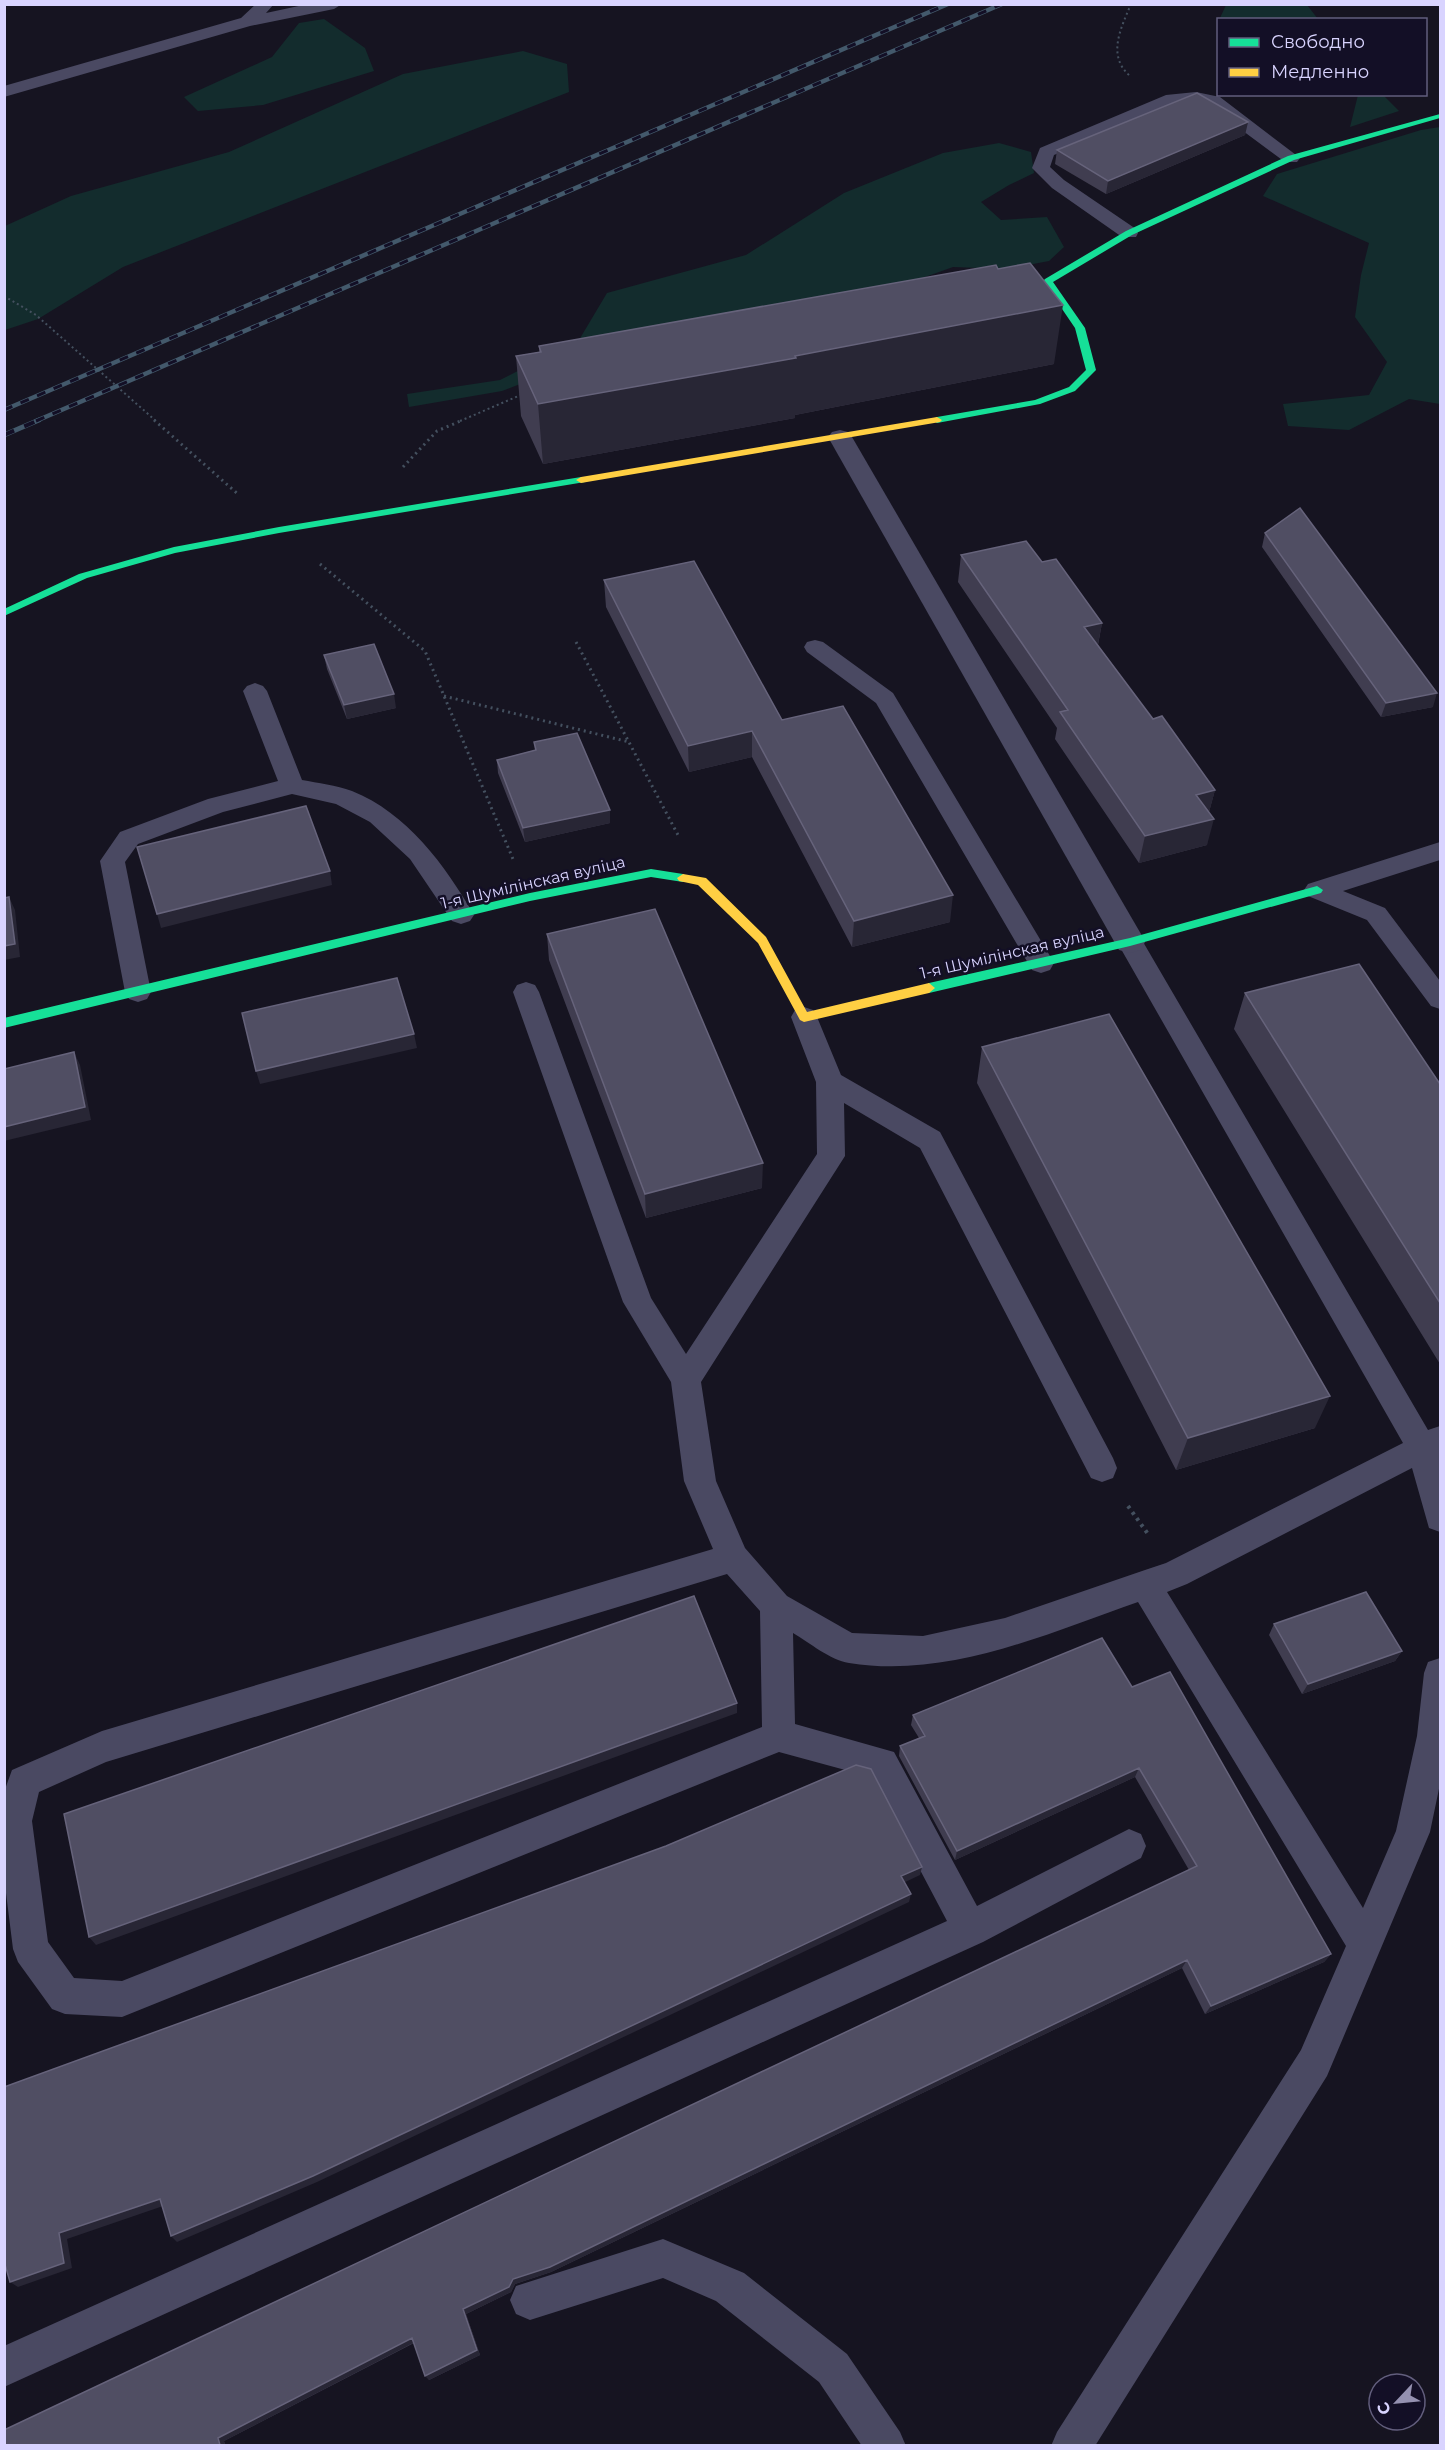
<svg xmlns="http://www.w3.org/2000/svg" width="1445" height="2450" viewBox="0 0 1445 2450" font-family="Montserrat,sans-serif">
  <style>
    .green { fill: #132c2d }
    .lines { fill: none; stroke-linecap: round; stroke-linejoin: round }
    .path-far2 { stroke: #44505f; stroke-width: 2; stroke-dasharray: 2 3; stroke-linecap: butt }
    .path-far1 { stroke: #44505f; stroke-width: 3; stroke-dasharray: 2 4; stroke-linecap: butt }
    .path { stroke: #44505f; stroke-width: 4; stroke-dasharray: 3 4.5; stroke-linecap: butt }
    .lane { fill: #4a4962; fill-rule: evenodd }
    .street { fill: #4a4962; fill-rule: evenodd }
    .fast { fill: #16e098; fill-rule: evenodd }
    .slow { fill: #ffcf43; fill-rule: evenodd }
    .rail-far1-casing { stroke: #43596b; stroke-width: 4.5 }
    .rail-casing { stroke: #43596b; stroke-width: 5 }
    .rail-far1 { stroke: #130f26; stroke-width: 3; stroke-dasharray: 9; stroke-linecap: butt }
    .rail { stroke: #130f26; stroke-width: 4; stroke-dasharray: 11; stroke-linecap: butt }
    .wall { fill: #403d50 }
    .shaded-wall { fill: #282635 }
    .building { fill: #504e63; stroke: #66637b; stroke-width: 1.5 }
    .labels { text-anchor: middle; stroke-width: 5; stroke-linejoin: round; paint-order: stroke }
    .street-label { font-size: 16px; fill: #d9d4ff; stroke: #130f26 }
  </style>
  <rect width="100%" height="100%" fill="#161421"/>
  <path class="green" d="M1307 5 1318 19 1223 20 1220 18 1226 5Z
    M324 19 365 48 374 71 263 105 198 111 184 97 272 57 299 23Z
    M523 51 567 64 569 92 123 267 38 319 5 330V226L71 196 229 152 403 74Z
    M1358 95H1383L1399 111 1350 127Z
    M1440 127V404L1409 399 1349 430 1288 426 1283 404 1369 395 1387 362 1355 317 1361 275 1369 243 1263 196 1277 174 1421 130Z
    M999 143 1031 152 1034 173 1009 185 981 202 1001 220 1047 217 1064 247 1049 261 1007 269 953 267 838 308 770 305 646 335 502 391 409 407 407 394 500 380 579 340 607 293 746 255 844 193 943 153Z"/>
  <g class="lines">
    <path class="path-far2" d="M1129 75C1107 55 1121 28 1131 4
      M4 296 36 315 156 421
      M460 421 523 394"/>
    <path class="path-far1" d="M154 420 239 495
      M403 467 437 431 463 420
      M320 564 425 651 513 859
      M576 642 678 835
      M444 696 629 742"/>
    <path class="path" d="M1128 1506 1148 1534"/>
    <path class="lane" d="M256 4H274L266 13 308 4H342L334 9 250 26 4 97V86L241 18Z
      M1196 92 1220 97 1300 158 1297 162H1285L1208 105 1196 102 1175 104 1054 155 1050 167 1064 180 1136 229 1138 233 1136 237H1122L1052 188 1032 168 1040 148 1166 95Z
      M815 640 823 642 893 693 1050 956 1054 963 1050 970 1041 973 1032 970 876 703 807 652 804 647 807 642Z
      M255 683 263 686 267 691 302 780C318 783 336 785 352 791 407 813 445 865 474 915L470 921 461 924 452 921 410 859 370 822 336 804 292 794 223 812 138 844 125 862 151 992 147 999 138 1002 129 999 125 992 100 861 120 832 208 799 278 781 243 691 247 686Z
      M1440 842V860L1343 891 1385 908 1440 981V1009L1431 1006 1367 920 1308 896 1304 890 1308 884Z
      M1130 933 1139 935 1428 1430 1440 1426V1532L1429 1528 1412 1468 1187 1584 1167 1592 1363 1908 1396 1831 1417 1736 1424 1673 1428 1662 1440 1658V1784L1430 1832 1327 2076 1095 2446H1051L1057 2432 1301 2050 1346 1946 1138 1602C1046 1634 948 1679 849 1663 830 1660 810 1643 793 1633L795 1724 894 1752 977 1906 1129 1829 1141 1834 1146 1846 1141 1858 983 1942 4 2387V2346L947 1921 871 1777 779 1752 122 2017 65 2014 52 2009 18 1962 13 1949 4 1877V1792L12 1770 102 1731 713 1549 684 1481 671 1382 623 1302 513 992 517 985 526 982 535 985 539 992 651 1298 686 1354 817 1154 816 1082 791 1017 795 1010 804 1007 813 1010 817 1017 841 1075 940 1132 1113 1458 1117 1468 1113 1478 1102 1482 1091 1478 920 1148 844 1103 845 1156 701 1382 716 1481 745 1548 787 1596 852 1633 923 1636 1005 1618 1145 1570 1166 1563 1403 1443 1117 942 1121 935ZM727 1574 760 1611 762 1727 122 1981 74 1978 48 1942 32 1821 39 1792 106 1762Z
      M663 2239 744 2273 847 2354 900 2432 906 2446H862L819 2382 716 2301 663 2278 530 2320 516 2314 510 2300 516 2286Z"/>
    <path class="street" d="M840 430 848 432 852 437 1141 934 1145 942 1141 950 1130 953 1119 950 828 437 832 432Z"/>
    <path class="fast" d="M1440 114V118L1294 160 1132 235 1053 282 1085 328 1096 370 1075 391 1040 404 937 423 932 420 937 417 1035 400 1069 387 1086 370 1075 328 1043 281 1045 279 1126 231 1288 156Z
      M581 477 586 480 585 482 279 533 175 553 87 578 4 616V609L79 574 174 547 279 527Z
      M651 869 683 874 689 878 683 882 651 877 530 901 4 1028V1018L530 893Z
      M1317 886 1323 890 1321 893 1130 946 929 993 923 988 929 983 1130 938Z"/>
    <path class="slow" d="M937 417 942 420 940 422 581 483 576 480 581 477Z
      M683 874 706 878 766 937 807 1012 929 983 935 988 929 993 804 1022 800 1020 758 943 698 885 679 881 677 878Z"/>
    <g class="rail-far1-casing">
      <path id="rail-far1" d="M4 410 948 4
        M36 421 1002 4"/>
    </g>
    <g class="rail-casing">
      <path id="rail" d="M4 435 39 420"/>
    </g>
    <use href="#rail-far1" class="rail-far1"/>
    <use href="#rail" class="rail"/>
  </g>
  <path class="wall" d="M1248 122 1245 135 1106 194 1055 164 1057 150Z
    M539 346 1054 364 795 415V418L543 464 521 416 516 356 539 352Z
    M1265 533 1433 707 1381 717 1262 547Z
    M961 555 1042 562 1102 623 1098 645 1153 719 1215 790 1209 812 1207 845 1139 863 1055 739 1057 728 958 582Z
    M604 580 782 720 950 922 852 947 752 757 689 772 606 607Z
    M324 655 396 708 347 719 327 669Z
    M534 742 610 823 525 842 498 773 497 760 535 750Z
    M547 934 762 1188 646 1218 549 960Z
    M1245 993 1440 1084V1364L1234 1029Z
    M982 1047 1315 1428 1176 1470 977 1083Z
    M1274 1624 1402 1651 1395 1661 1302 1694 1269 1635Z
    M1132 1687 1331 1954 1324 1962 1205 2014 1182 1968 551 2272 515 2284 511 2292 466 2314 480 2355 429 2380 414 2343 224 2441 225 2445H4L1189 1870 1135 1777 955 1860 899 1756 900 1746 919 1738 911 1725 913 1715Z"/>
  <path class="shaded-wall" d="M1248 122 1245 135 1106 194 1108 181Z
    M1063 305 1054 364 795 415V418L543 464 538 404Z
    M1102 623 1097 649 1084 627Z
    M1437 693 1433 707 1381 717 1386 703Z
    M394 694 396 708 347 719 344 705Z
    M752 731V757L689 772 688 746Z
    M1215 790 1208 816 1196 795Z
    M610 810V823L525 842 523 828Z
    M1214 819 1207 845 1139 863 1145 836Z
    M330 871 332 885 161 928 157 914Z
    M953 895 950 922 852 947 854 921Z
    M9 897 15 910 20 957 4 960V946Z
    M414 1034 417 1048 260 1084 256 1071Z
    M74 1052 80 1065 91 1120 4 1141V1127Z
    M763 1163 762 1188 646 1218 645 1194Z
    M1330 1396 1315 1428 1176 1470 1188 1438Z
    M1402 1651 1395 1661 1302 1694 1308 1684Z
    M737 1703V1713L96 1945 89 1937Z
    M1139 1768 1135 1777 955 1860 957 1851Z
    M922 1867 920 1875 899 1885 901 1876Z
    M911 1894 909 1902 317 2182 177 2242 171 2236Z
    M1331 1954 1324 1962 1205 2014 1211 2006Z
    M1187 1960 1182 1968 551 2272 515 2284 511 2292 466 2314 480 2355 429 2380 425 2376 463 2309 513 2279Z
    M160 2199 166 2205 67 2239 72 2268 18 2287 10 2282 59 2233Z
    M412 2338 415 2342 224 2441 225 2445H220L218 2438Z"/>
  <path class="building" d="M1197 93 1248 122 1108 181 1057 150Z
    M1030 263 1063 305 795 356 796 358 538 404 516 356 541 352 539 346 996 265 998 269Z
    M1300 508 1437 693 1386 703 1265 533Z
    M1026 541 1042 562 1056 559 1102 623 1084 627 1153 719 1162 716 1215 790 1196 795 1214 819 1145 836 1060 712 1068 710 961 555Z
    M694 561 782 720 843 706 953 895 854 921 752 731 688 746 604 580Z
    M374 644 394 694 344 705 324 655Z
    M577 733 610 810 523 828 497 760 536 750 534 742Z
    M306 806 330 871 157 914 137 847Z
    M9 897 15 944 4 946V898Z
    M655 909 763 1163 645 1194 547 934Z
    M1359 964 1440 1084V1303L1245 993Z
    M397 978 414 1034 256 1071 242 1013Z
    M1109 1014 1330 1396 1188 1438 982 1047Z
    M74 1052 85 1107 4 1127V1069Z
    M1366 1592 1402 1651 1308 1684 1274 1624Z
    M694 1596 737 1703 89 1937 64 1814Z
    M1102 1638 1132 1687 1170 1672 1331 1954 1211 2006 1187 1960 550 2267 513 2279 509 2287 463 2309 477 2350 425 2376 412 2338 218 2438 220 2445H4V2430L1197 1866 1139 1768 957 1851 900 1746 925 1736 913 1715Z
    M856 1765 871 1769 922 1867 901 1876 911 1894 313 2176 171 2236 160 2199 59 2233 64 2263 10 2282 4 2261V2087L666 1846Z"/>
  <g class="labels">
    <g class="street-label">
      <text transform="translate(533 882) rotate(-13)" y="6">1-я Шумілінская вуліца</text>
      <text transform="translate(1012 952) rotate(-13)" y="6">1-я Шумілінская вуліца</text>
    </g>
  </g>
  <rect width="1445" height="2450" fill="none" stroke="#d9d4ff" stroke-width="12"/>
  <rect x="1217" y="18" width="210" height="78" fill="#130f26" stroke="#625e7d" stroke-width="1.5"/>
  <rect x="1229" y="38" width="30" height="9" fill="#16e098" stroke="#625e7d" stroke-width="1.5"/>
  <text x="1271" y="48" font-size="18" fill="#d9d4ff">Свободно</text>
  <rect x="1229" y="68" width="30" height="9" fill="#ffcf43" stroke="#625e7d" stroke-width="1.5"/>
  <text x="1271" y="78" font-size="18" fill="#d9d4ff">Медленно</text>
  <g transform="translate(1397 2402) rotate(244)"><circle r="28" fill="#130f26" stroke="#625e7d" stroke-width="1.5"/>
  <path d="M0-4.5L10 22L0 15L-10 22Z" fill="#9591b1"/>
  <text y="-9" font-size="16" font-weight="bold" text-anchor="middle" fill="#d9d4ff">С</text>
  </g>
</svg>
